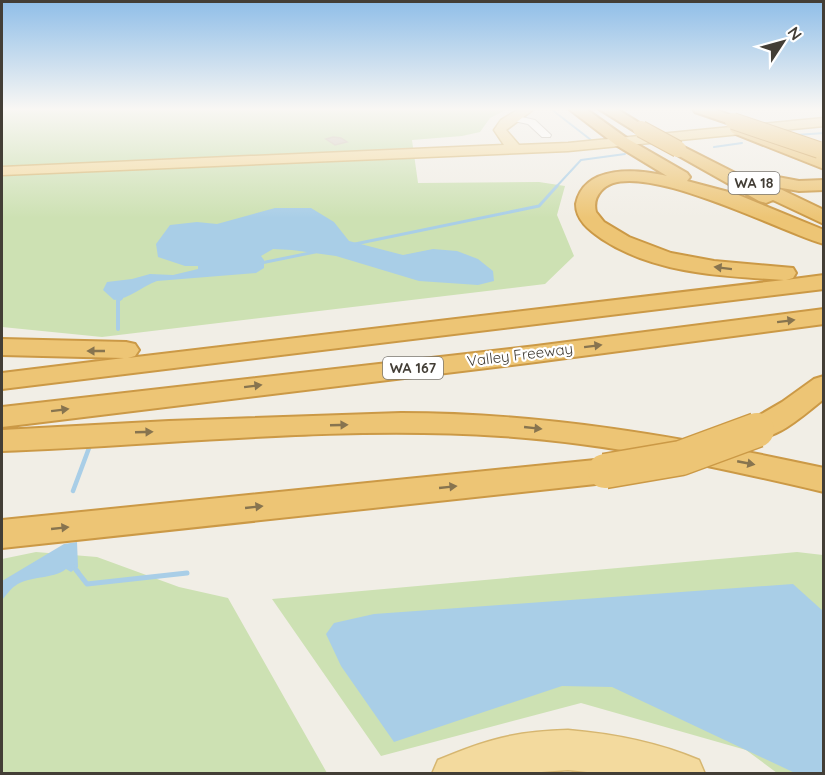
<svg xmlns="http://www.w3.org/2000/svg" width="825" height="775" viewBox="0 0 825 775" font-family="Quicksand,sans-serif">
  <style>
    .green { fill: #cde1b3 }
    .water { fill: #a9cee7 }
    .lines { fill: none; stroke-linecap: round; stroke-linejoin: round }
    .stream-far4 { stroke: #a9cee7; stroke-width: 2 }
    .stream-far3 { stroke: #a9cee7; stroke-width: 3 }
    .stream-far2 { stroke: #a9cee7; stroke-width: 4 }
    .stream-far1 { stroke: #a9cee7; stroke-width: 4.5 }
    .stream { stroke: #a9cee7; stroke-width: 5 }
    .building { fill: #d1c9bd; stroke: #cbc1b1; stroke-width: 1.5 }
    .minor-casing { stroke: #beb8ad; stroke-width: 2 }
    .major-casing { stroke: #d6b670; stroke-width: 3 }
    .highway-casing { stroke: #cb9946; stroke-width: 4 }
    .minor { fill: #fff; fill-rule: evenodd }
    .major { fill: #f3da9e; fill-rule: evenodd }
    .highway { fill: #edc575; fill-rule: evenodd }
    .highway-bridge-far1-casing { stroke: #cb9946; stroke-width: 18; stroke-linecap: butt }
    .highway-bridge-casing { stroke: #cb9946; stroke-width: 37; stroke-linecap: butt }
    .highway-bridge-far1 { stroke: #edc575; stroke-width: 16 }
    .highway-bridge { stroke: #edc575; stroke-width: 34 }
    .oneway { fill: #87744f }
    .labels { text-anchor: middle; stroke-width: 4.5; stroke-linejoin: round; paint-order: stroke }
    .shield { fill: #fff; stroke: #7b7872; stroke-width: 1.5 }
    .shield-label { font-size: 14px; font-weight: bold; fill: #433e36 }
    .street-label { font-size: 15px; fill: #433e36; stroke: #fff }
  </style>
  <rect width="100%" height="100%" fill="#f1eee6"/>
  <path class="green" d="M2 109H508L490 118 480 132 462 136 412 140 418 183 539 182 565 186 557 215 574 256 545 284 102 337 2 327Z
    M36 552 97 557 179 587 228 598 327 773H2V559Z
    M797 552 823 555V773H777L746 750 581 703 381 756 272 599Z"/>
  <path class="water" d="M275 208H311L334 222 349 241 403 255 433 249 457 251 478 259 493 271 494 281 478 285 419 281 336 256 292 250 273 249 261 256 264 260V268L256 273 157 281C142 286 130 299 114 300L103 290 107 282 132 279 150 274 173 275 198 269V266H185L158 257 156 244 170 225 197 222 217 224Z
    M77 542 78 567 71 572 66 569C52 580 30 575 15 586 10 589 6 596 2 600V581L64 544Z
    M793 584 823 611V773H795L612 687 562 686 394 742 341 666 326 634 334 623 374 614Z"/>
  <g class="lines">
    <path class="stream-far4" d="M551 109 591 140
      M796 135 824 133
      M714 147 742 143
      M556 187 581 160 625 154"/>
    <path class="stream-far3" d="M355 244 539 206 557 186
      M261 263 315 252"/>
    <path class="stream-far2" d="M118 329V300L121 298"/>
    <path class="stream-far1" d="M73 491 89 448
      M74 567 78 572"/>
    <path class="stream" d="M76 570 87 584 187 573"/>
  </g>
  <path class="building" d="M333 137 341 138 347 142 335 145 326 139Z"/>
  <g class="lines">
    <g class="minor-casing">
      <path id="minor" d="M513 115 535 120 551 135 550 137H542L528 124 509 120V116Z"/>
    </g>
    <g class="major-casing">
      <path id="major" d="M519 109H534L506 130 519 145 568 143 824 118V126L568 151 2 175V167L504 145 494 130 501 120Z
        M568 730C614 734 657 742 699 760L705 774H606L568 770 515 774H432L438 760C485 740 516 731 568 730Z"/>
    </g>
    <g class="highway-casing">
      <path id="highway" d="M569 109H586L628 139 687 173 690 177 687 181 736 194 824 230V244C785 234 631 153 601 191 595 198 594 204 596 212L604 222 629 237 671 253 714 261 793 268 796 273 793 278 786 280 824 275V289L2 389V373L124 358 2 355V339L126 342 135 344 139 350 135 356 128 358 784 280C723 276 655 274 602 239 589 230 576 220 576 204 584 164 638 169 667 176L616 145Z
        M599 109H617L649 129 641 134 636 132Z
        M693 109H714L738 118 740 121 733 125 695 112Z
        M738 125 824 158V169L733 133 730 130Z
        M678 144 745 178 751 177 759 179 767 175 799 181 824 180V190L799 191 776 187 824 210V224L773 200 766 203 759 201 672 152 670 149Z
        M824 309V324L536 362 2 427V407L536 346Z
        M824 376V399C803 415 773 445 746 437L742 430 746 423 782 402 814 379Z
        M401 413C546 413 682 437 824 468V492C717 467 610 443 501 436 335 425 168 445 2 451V430L169 421Z
        M605 459 617 463 621 471 617 479 605 483 2 548V520Z"/>
    </g>
    <use href="#minor" class="minor"/>
    <use href="#major" class="major"/>
    <use href="#highway" class="highway"/>
    <g class="highway-bridge-far1-casing">
      <path id="highway-bridge-far1" d="M733 121 819 150
        M641 129 678 149"/>
    </g>
    <g class="highway-bridge-casing">
      <path id="highway-bridge" d="M605 471 681 458 757 430"/>
    </g>
    <use href="#highway-bridge-far1" class="highway-bridge-far1"/>
    <use href="#highway-bridge" class="highway-bridge"/>
  </g>
  <defs><path id="oneway-solid" d="M-6-.8H1V-3.2L6.5 0L1 3.2V.8H-6Z" transform="scale(1.5)"/></defs>
  <g class="oneway">
    <use href="#oneway-solid" transform="translate(723 268) rotate(-173)"/>
    <use href="#oneway-solid" transform="translate(786 321) rotate(-7)"/>
    <use href="#oneway-solid" transform="translate(593 346) rotate(-7)"/>
    <use href="#oneway-solid" transform="translate(96 351) rotate(180)"/>
    <use href="#oneway-solid" transform="translate(253 386) rotate(-7)"/>
    <use href="#oneway-solid" transform="translate(60 410) rotate(-7)"/>
    <use href="#oneway-solid" transform="translate(339 425) rotate(-2)"/>
    <use href="#oneway-solid" transform="translate(533 428) rotate(6)"/>
    <use href="#oneway-solid" transform="translate(144 432) rotate(-2)"/>
    <use href="#oneway-solid" transform="translate(746 463) rotate(11)"/>
    <use href="#oneway-solid" transform="translate(448 487) rotate(-6)"/>
    <use href="#oneway-solid" transform="translate(254 507) rotate(-6)"/>
    <use href="#oneway-solid" transform="translate(60 528) rotate(-6)"/>
  </g>
  <linearGradient id="sky" x2="0" y2="1"><stop stop-color="#8fbee8"/><stop offset="0.5" stop-color="#f9f7f4"/><stop offset="1" stop-color="#f9f7f4" stop-opacity="0"/></linearGradient>
  <rect width="825" height="218" fill="url(#sky)"/>
  <g class="labels">
    <g class="shield">
      <rect x="728.5" y="172" width="51" height="22" rx="4.5"/>
      <rect x="383" y="357" width="60" height="22" rx="4.5"/>
    </g>
    <g class="shield-label">
      <text x="754" y="188">WA 18</text>
      <text x="413" y="373">WA 167</text>
    </g>
    <g class="street-label">
      <text transform="translate(520 355) rotate(-7)" y="5">Valley Freeway</text>
    </g>
  </g>
  <rect width="825" height="775" fill="none" stroke="#433e36" stroke-width="6"/>
  <g transform="translate(783 42) rotate(54)" stroke="#ffffff" stroke-width="4.5" paint-order="stroke">
  <path d="M0-4.5L10 22L0 15L-10 22Z" fill="#433e36"/>
  <text y="-9" font-size="16" font-weight="bold" text-anchor="middle" fill="#433e36">N</text>
  </g>
</svg>
